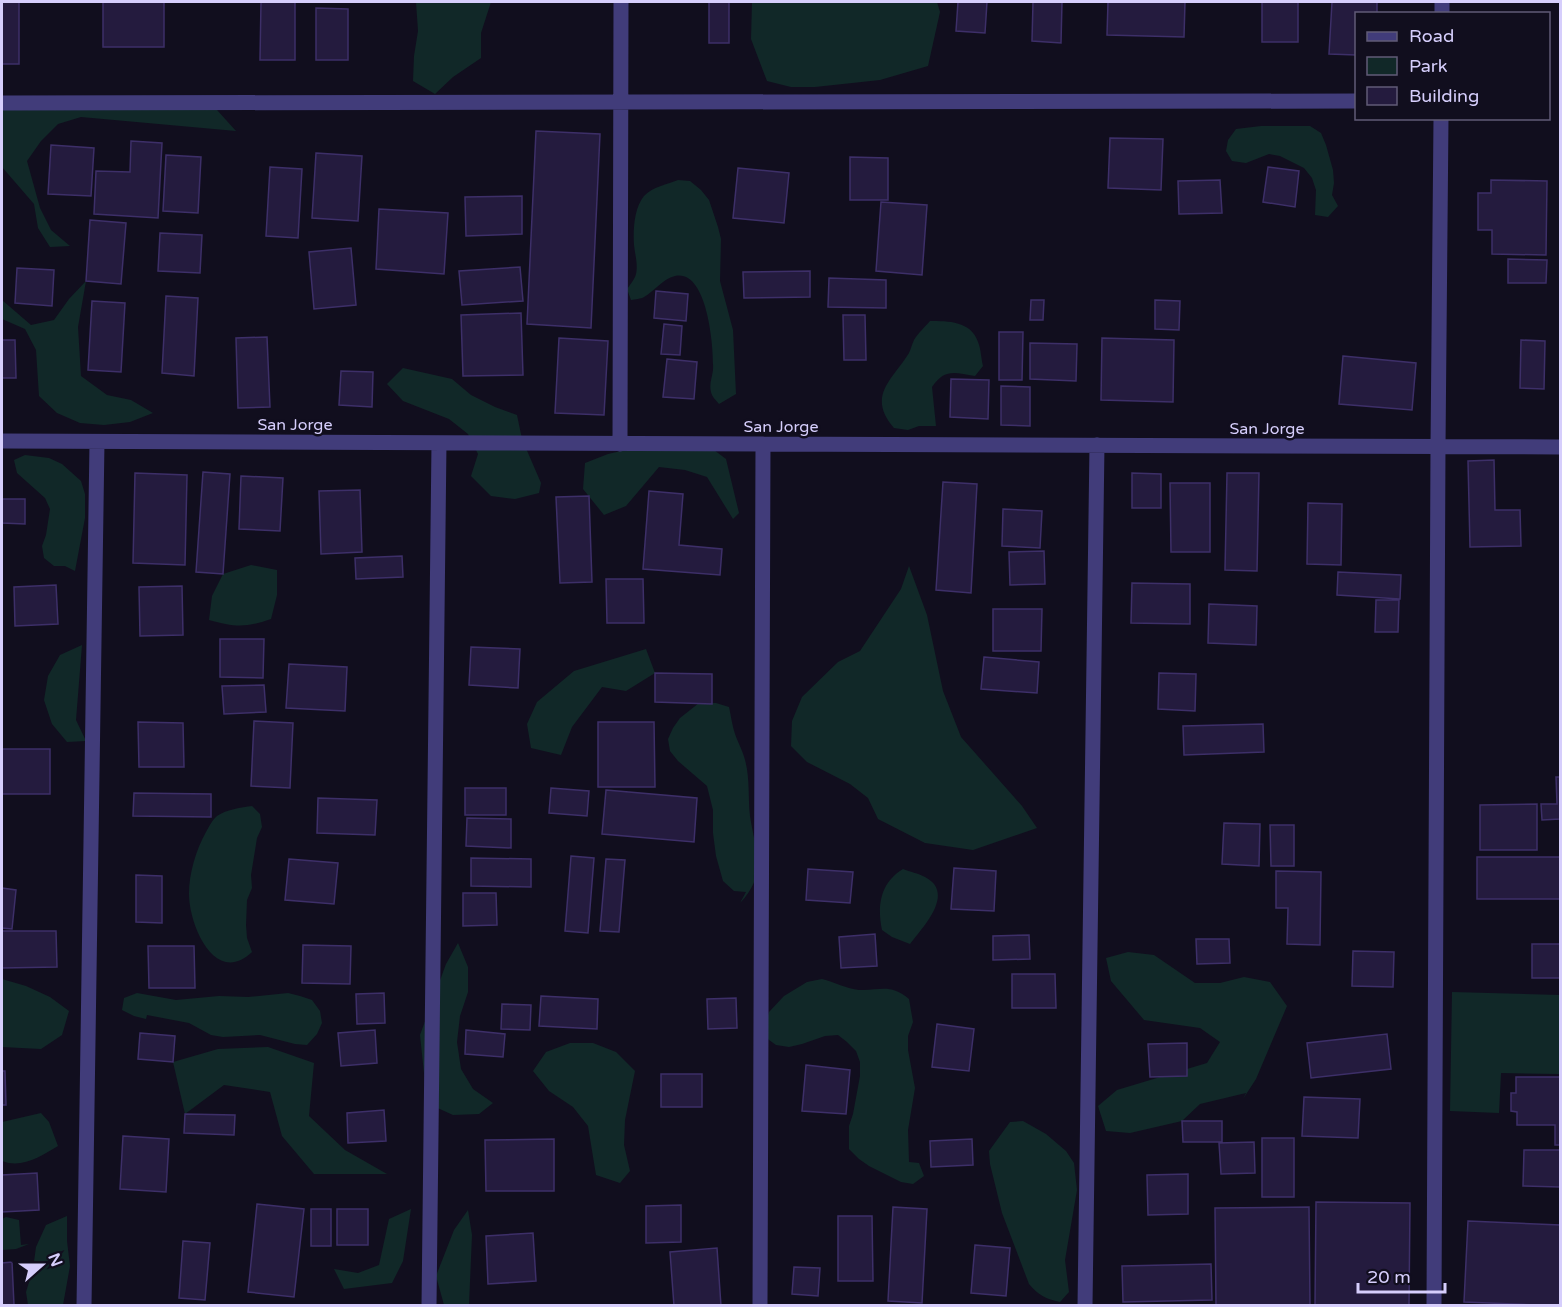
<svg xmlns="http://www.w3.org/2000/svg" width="1562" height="1307" viewBox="0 0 1562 1307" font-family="'Varela Round',sans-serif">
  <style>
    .green { fill: #112828 }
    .building { fill: #241b3e; stroke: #3d2f68; stroke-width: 1.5 }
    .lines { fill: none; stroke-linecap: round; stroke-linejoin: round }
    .street { stroke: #413c7a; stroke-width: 15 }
    .labels { text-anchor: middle; stroke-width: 5; stroke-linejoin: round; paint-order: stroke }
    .street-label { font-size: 16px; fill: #d6cefc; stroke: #110e1e }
  </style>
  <rect width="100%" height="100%" fill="#110e1e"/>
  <path class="green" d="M416 2H491L481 33V58L453 77 435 94 413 81 414 56 418 31Z
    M752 2H937L940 12 928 66 880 80 815 87H791L767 81 751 39Z
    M2 108 217 110 236 131 81 117 58 124 41 141 27 161 40 208 51 230 70 246 50 247 38 228 34 204 2 167Z
    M1261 126H1310L1321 133 1326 145 1333 170 1334 183 1332 195 1338 206 1328 217 1315 215 1316 190 1312 178 1304 168 1280 156 1269 154 1246 163 1232 161 1226 151 1228 140 1236 129Z
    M678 180 690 181 701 190 709 200 718 227 721 239 720 281 733 330 736 394 719 404C716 400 712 397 711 392 709 384 712 378 713 370 714 349 708 269 675 276 662 279 655 291 644 297 641 299 635 299 631 300L627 289C630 285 633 281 635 277 639 267 635 255 634 245 633 230 634 208 644 196 652 187 668 184 678 180Z
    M86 281 78 327 81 376 107 395 131 400 153 413 130 422 104 425 80 423 57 413 39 396 36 350 25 329 2 319V300L31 325 54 320 69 299Z
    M930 321C948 321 971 321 978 342 981 349 981 358 983 366L975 376C955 373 945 368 932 387L936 426H919L908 430 894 428C866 396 893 379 909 353 911 349 912 344 914 340 918 333 925 327 930 321Z
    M403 368 452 379 471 395 495 407 517 415 522 439 541 483 539 493 515 499 491 496 471 476 478 454 468 434 449 419 403 401 387 384Z
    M656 443 706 444 726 459 739 513 733 519 707 477 685 470 659 467 626 506 604 515 583 489 585 463 608 454Z
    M25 455 49 458 62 464 81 481 85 494V518L75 571 65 566H54L44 558 42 546 46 535 50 509 45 498 17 473 14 460Z
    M251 565 277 570V595L271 619C246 628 234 627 209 620L212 596 223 574Z
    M909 566 927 615 943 691 961 737 1022 806 1037 828 973 850 925 843 878 819 868 798 850 784 807 762 791 746 792 721 802 697 838 662 860 651 901 589Z
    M82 645 76 720 86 741 67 742 52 724 44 700 48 676 60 655Z
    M646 649 655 673 626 691 602 687 572 727 561 755 531 748 527 724 537 702 574 671Z
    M699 703H716L729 707C731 716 732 725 735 734 738 743 743 751 745 760 750 778 748 797 750 816 755 850 768 874 740 903L746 892 734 891 723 881 716 856 713 833V810L707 786 678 761 670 751 668 739 673 728 680 718Z
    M252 806 260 814 262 827 257 838 251 875 252 888 247 900 246 925 247 938 252 952C215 987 189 925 189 894 189 873 196 850 206 832 209 827 212 820 217 816 225 810 242 807 252 806Z
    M903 869C910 872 918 873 925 877 956 893 923 927 910 944L892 937 882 930C877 906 880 883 903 869Z
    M458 943 468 967V992L460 1016 457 1042 461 1069 473 1089 493 1103 479 1114 453 1115 431 1105 425 1083 420 1035 446 964Z
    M1128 952 1154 955 1195 983H1220L1244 977 1270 982 1287 1006 1256 1079 1243 1099 1246 1093 1200 1104 1182 1121 1130 1133 1106 1131 1098 1106 1117 1090 1207 1063 1220 1042 1200 1028 1144 1020 1111 981 1106 958Z
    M2 979 26 986 50 997 69 1011 62 1035 41 1049 2 1047Z
    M822 979C834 982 847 989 859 990 881 991 889 983 909 999L913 1022 908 1036V1050L915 1088 908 1130 909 1162 919 1163 924 1176 913 1184 901 1182 869 1166 859 1159 849 1149V1126L853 1114 860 1076V1062L856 1051 847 1042 838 1035 825 1036 802 1044 789 1047 776 1045 765 1037V1025L769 1012 784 996 807 982Z
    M1452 992 1560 995V1074L1501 1073 1499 1113 1450 1111Z
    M137 993 176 1000 219 996 248 997 288 993 300 996 312 1000 320 1011 322 1023 317 1034 307 1045 295 1044 260 1035 223 1037 211 1035 189 1023 147 1015 146 1019 134 1016 122 1010 124 998Z
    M570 1043H593L616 1052 635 1071 625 1120 624 1145 630 1171 620 1183 596 1175 588 1126 573 1107 549 1091 533 1071 546 1052Z
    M268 1047 314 1063 309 1116 345 1150 387 1174H314L282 1136 270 1092 224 1085 185 1114 173 1062 218 1049Z
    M41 1113 49 1122 58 1146C41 1156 22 1169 2 1161V1122Z
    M1023 1121 1046 1134 1066 1151 1074 1163 1077 1190 1065 1260 1069 1292 1060 1302C1046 1299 1038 1295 1029 1284L1002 1213 990 1164 989 1151 1010 1122Z
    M411 1209 403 1261 392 1283 344 1289 334 1269 358 1273 379 1265 389 1219Z
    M468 1210 472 1235 469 1305H444L436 1276 454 1230Z
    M67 1216V1241L70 1266 63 1305H28L26 1292 33 1269 36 1247 46 1225Z
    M6 1217 19 1220 21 1245 29 1244 16 1249 2 1250V1219Z"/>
  <path class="building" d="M2 2H19V64H2Z
    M103 2H164V47H103Z
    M261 2H295V60H260Z
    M709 2H729V43H709Z
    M958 2H987L985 33 956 31Z
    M1033 2H1062L1061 43 1032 41Z
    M1108 2H1185L1184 37 1107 35Z
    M1262 2H1298V42H1262Z
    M1332 2H1377V14H1356V55L1329 54Z
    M316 8 348 9V60H316Z
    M536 131 600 134 591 328 527 324Z
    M1110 138 1163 139 1161 190 1108 188Z
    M131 141 162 143 158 218 94 214 96 171 130 172Z
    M51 145 94 148 91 196 48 194Z
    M316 153 362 156 358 221 312 218Z
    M166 155 201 157 198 213 163 211Z
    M850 157 888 158V200H850Z
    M270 167 302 169 298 238 266 236Z
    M1268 167 1299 171 1295 207 1263 202Z
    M738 168 789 173 784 223 733 218Z
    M1220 180 1222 213 1179 214 1178 181Z
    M1491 180 1547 181 1546 255 1492 254V230H1478V193H1491Z
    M522 196V234L466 236 465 197Z
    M881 202 927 205 922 275 876 271Z
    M379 209 448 213 444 274 376 269Z
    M90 220 126 223 121 284 86 281Z
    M160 233 202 235 200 273 158 271Z
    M351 248 356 305 314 309 309 252Z
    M1508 259 1547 260 1546 283H1508Z
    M520 267 523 301 462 305 459 271Z
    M17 268 54 270 52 306 15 303Z
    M810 271V297L744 298 743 272Z
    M829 278 886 280V308L828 307Z
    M656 291 688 294 686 321 654 318Z
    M166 296 198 298 194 376 162 373Z
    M1031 300H1044L1043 320H1030Z
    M1155 300 1180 301 1179 330 1155 329Z
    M92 301 125 303 121 372 88 370Z
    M521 313 523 375 463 376 461 315Z
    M843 315H865L866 360H844Z
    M664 324 682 326 680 355 661 354Z
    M999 332H1023L1022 380H999Z
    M267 337 270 407 238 408 236 338Z
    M559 338 608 341 604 415 555 413Z
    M1102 338 1174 340 1173 402 1101 400Z
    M2 340H15L16 378H2Z
    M1521 340 1545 341 1544 389 1520 388Z
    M1030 343 1077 344 1076 381 1030 379Z
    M1343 356 1416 363 1412 410 1339 404Z
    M667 359 697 362 694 399 663 397Z
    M341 371 373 372 372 407 339 405Z
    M951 379 989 380 988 419 950 417Z
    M1001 386 1030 387V426L1001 425Z
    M1494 460 1495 510H1520L1521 546 1470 547 1468 461Z
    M203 472 230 474 223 574 196 572Z
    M135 473 187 475 185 565 133 563Z
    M1132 473 1161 474V508H1132Z
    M1227 473H1259L1257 571 1225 570Z
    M241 476 283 478 280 531 239 529Z
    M943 482 977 484 971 593 936 590Z
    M1170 483H1210V552H1171Z
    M360 490 362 552 321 554 319 491Z
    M649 491 683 494 679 545 722 549 720 575 643 569Z
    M589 496 592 582 560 583 556 497Z
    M2 499H25V524L2 523Z
    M1308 503 1342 504 1341 565 1307 564Z
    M1003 509 1042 511 1040 548 1002 546Z
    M1044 551 1045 584 1010 585 1009 552Z
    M402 556 403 577 356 579 355 558Z
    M1338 572 1401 575 1400 599 1337 595Z
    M606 579H643L644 623H607Z
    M1132 583 1190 584V624L1131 623Z
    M56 585 58 624 15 626 14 587Z
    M182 586 183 635 140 636 139 587Z
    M1376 600H1399L1398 632H1375Z
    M1209 604 1257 606 1256 645 1208 643Z
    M993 609H1042L1041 651H993Z
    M220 639H264L263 678 220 677Z
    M471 647 520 649 518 688 469 685Z
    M984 657 1039 662 1037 693 981 689Z
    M289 664 347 667 345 711 286 708Z
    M655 673 712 674V704L655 702Z
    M1159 673 1196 674 1195 711 1158 709Z
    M264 685 266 712 224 714 222 686Z
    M254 721 293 723 290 788 251 786Z
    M138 722 183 723 184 767H139Z
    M598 722H654L655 787H598Z
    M1263 724 1264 752 1184 755 1183 726Z
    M2 749H50V794H2Z
    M1556 777H1560V819L1542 820 1541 804H1557Z
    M465 788H506V815H465Z
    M551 788 589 791 587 816 549 813Z
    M606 790 697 798 694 842 602 834Z
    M134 793 211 794V817L133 816Z
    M318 798 377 800 375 835 317 833Z
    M1537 804V850H1480V805Z
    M467 818 511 819V848L466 846Z
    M1224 823 1260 824 1259 866 1222 864Z
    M1270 825H1294V866H1271Z
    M571 856 594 858 588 933 565 931Z
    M1477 857H1560V899H1477Z
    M471 858 531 859V887L471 886Z
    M289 859 338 863 334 904 285 900Z
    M606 859 625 860 619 932 600 931Z
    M954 868 996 871 994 911 951 909Z
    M808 869 853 872 850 903 806 900Z
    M1276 871 1321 872 1320 945 1287 944 1288 908H1276Z
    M136 875 162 876V923L136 922Z
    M2 888 16 890 12 929 2 928Z
    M463 893H496L497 925 463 926Z
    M2 931H56L57 967 2 968Z
    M875 934 877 966 841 968 839 937Z
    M1029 935 1030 959 993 960V936Z
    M1196 939H1229L1230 963 1197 964Z
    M1532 944H1560V978H1532Z
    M303 945 351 946 350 984 302 983Z
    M148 946H194L195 988H149Z
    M1353 951 1394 952 1393 987 1352 986Z
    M1012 974H1055L1056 1008H1012Z
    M384 993 385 1023 357 1024 356 994Z
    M541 996 598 999 597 1029 539 1026Z
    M736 998 737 1028 708 1029 707 999Z
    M502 1004 531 1005 530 1030 501 1029Z
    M937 1024 974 1029 969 1071 932 1067Z
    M375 1030 377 1063 341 1066 338 1033Z
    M466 1030 505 1034 503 1057 465 1054Z
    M140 1033 175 1036 173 1062 138 1059Z
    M1387 1034 1391 1069 1311 1078 1307 1043Z
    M1187 1043V1076L1150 1077 1148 1044Z
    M806 1065 850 1070 846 1114 802 1111Z
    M2 1071H5L6 1105H2Z
    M661 1074H702V1107H661Z
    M1516 1077H1560V1145H1555V1125H1517V1112L1511 1111V1093H1516Z
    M1304 1097 1360 1099 1358 1138 1302 1136Z
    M384 1110 386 1141 348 1143 347 1113Z
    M185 1114 235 1115 234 1135 184 1133Z
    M1182 1121H1222V1142H1183Z
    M123 1136 169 1139 166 1192 120 1189Z
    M1262 1138H1294V1197H1262Z
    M554 1139V1191H486L485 1140Z
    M972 1139 973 1165 931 1167 930 1141Z
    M1254 1142 1255 1173 1221 1174 1219 1143Z
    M1524 1150H1560V1187L1523 1186Z
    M37 1173 39 1210 2 1212V1175Z
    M1188 1174V1214L1148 1215 1147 1175Z
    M1316 1202 1410 1203 1409 1306H1315Z
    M257 1204 304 1209 294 1297 248 1292Z
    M681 1205V1242L646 1243V1206Z
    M893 1207 927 1209 922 1303 888 1301Z
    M1309 1207 1310 1306H1216L1215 1208Z
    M311 1209H331V1246H311Z
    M337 1209H368V1245H337Z
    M838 1216H872L873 1281H838Z
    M1468 1221 1560 1225V1306L1464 1302Z
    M533 1233 536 1281 488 1284 486 1236Z
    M183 1241 210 1243 205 1300 179 1298Z
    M975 1245 1010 1248 1006 1296 971 1293Z
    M717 1248 721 1306H674L670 1252Z
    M12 1262 14 1305H2V1263Z
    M1211 1264 1212 1300 1123 1302 1122 1266Z
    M794 1267 820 1268 818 1296 792 1294Z"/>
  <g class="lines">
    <path class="street" d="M1442 14V2
      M2 103 1356 101
      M2 441 1560 447
      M620 444 621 2
      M84 1306 97 442
      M429 1306 439 443
      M760 1306 763 444
      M1085 1306 1097 445
      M1434 1306 1438 447 1441 118"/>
  </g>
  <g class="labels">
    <g class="street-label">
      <text x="295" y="430">San Jorge</text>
      <text x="781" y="432">San Jorge</text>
      <text x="1267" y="434">San Jorge</text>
    </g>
  </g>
  <rect width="1562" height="1307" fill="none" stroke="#d6cefc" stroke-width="6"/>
  <rect x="1355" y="12" width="195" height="108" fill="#110e1e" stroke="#605b77" stroke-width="1.5"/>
  <rect x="1367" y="32" width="30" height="9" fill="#413c7a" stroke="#605b77" stroke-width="1.5"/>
  <text x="1409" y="42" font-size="18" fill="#d6cefc">Road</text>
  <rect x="1367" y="57" width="30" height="18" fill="#112828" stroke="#605b77" stroke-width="1.5"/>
  <text x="1409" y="72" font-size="18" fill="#d6cefc">Park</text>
  <rect x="1367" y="87" width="30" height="18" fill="#241b3e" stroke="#605b77" stroke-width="1.5"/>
  <text x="1409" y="102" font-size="18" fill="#d6cefc">Building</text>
  <g transform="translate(42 1265) rotate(69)" stroke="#110e1e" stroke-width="4.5" paint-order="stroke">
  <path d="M0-4.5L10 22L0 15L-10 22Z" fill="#d6cefc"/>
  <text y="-9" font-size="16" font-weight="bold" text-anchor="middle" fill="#d6cefc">N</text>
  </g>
  <path d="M1358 1283v9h87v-9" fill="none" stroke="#d6cefc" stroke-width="3"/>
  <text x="1367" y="1283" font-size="18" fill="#d6cefc" stroke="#110e1e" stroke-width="4.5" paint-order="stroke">20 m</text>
</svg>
